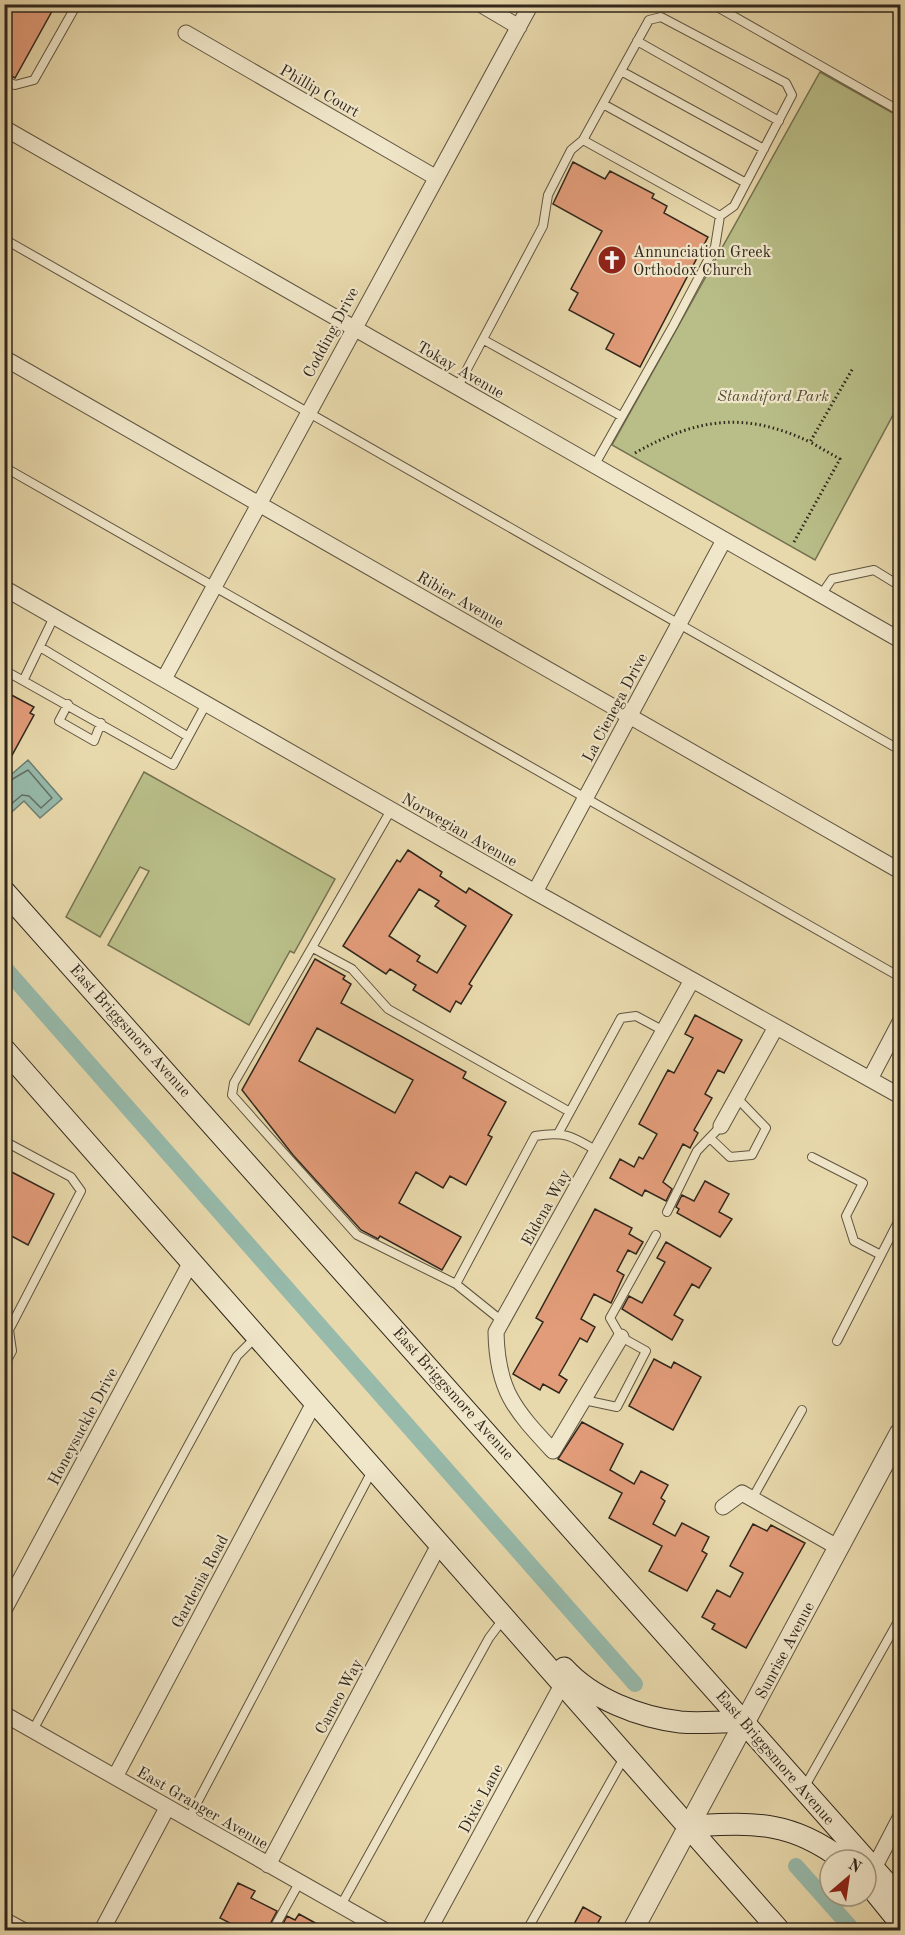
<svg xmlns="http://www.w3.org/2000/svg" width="905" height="1935" viewBox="0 0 905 1935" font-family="'Old Standard TT',serif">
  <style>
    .green { fill: #b9be88; stroke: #747252; stroke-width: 1.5 }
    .water { fill: #97baab; stroke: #6e7f72; stroke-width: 1.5 }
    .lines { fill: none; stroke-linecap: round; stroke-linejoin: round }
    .shore { stroke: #647064; stroke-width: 1.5 }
    .canal { stroke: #97baab; stroke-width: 16 }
    .building { fill: #e29c79; stroke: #30271c; stroke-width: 1.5; fill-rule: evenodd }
    .service-casing { stroke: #5e5440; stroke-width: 10 }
    .minor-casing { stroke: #5e5440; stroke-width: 17 }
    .tertiary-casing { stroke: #5e5440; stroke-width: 22 }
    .secondary-casing { stroke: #30271c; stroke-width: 23 }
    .path { stroke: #30271c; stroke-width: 3; stroke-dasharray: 1.5 3; stroke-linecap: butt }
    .service { stroke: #f0e6c9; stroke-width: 8 }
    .minor { stroke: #f0e6c9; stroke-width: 15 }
    .tertiary { stroke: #f0e6c9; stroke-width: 20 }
    .secondary { stroke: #f0e6c9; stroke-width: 21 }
    .labels { text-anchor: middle; stroke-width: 4.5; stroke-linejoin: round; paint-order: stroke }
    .street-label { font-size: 16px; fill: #30271c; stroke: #f0e6c9 }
    .poi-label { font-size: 16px; fill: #30271c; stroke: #f0e6c9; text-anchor: start }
    .park-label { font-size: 16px; font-style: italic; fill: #524d37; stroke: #f0e6c9 }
  </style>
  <rect width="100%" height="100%" fill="#e8d9ac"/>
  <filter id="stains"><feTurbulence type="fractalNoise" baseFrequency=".00333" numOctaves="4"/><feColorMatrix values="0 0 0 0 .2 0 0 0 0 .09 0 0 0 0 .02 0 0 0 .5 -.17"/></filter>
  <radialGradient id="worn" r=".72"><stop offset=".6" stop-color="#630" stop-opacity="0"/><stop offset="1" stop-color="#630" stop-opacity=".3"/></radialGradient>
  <path class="green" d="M820 72 900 117V402L815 560 612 445Z
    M144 772 335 879 294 953 290 951 249 1025 108 945 149 871 140 867 100 937 66 917Z"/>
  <path class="water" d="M28 760 62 799 40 818 24 801 5 818V780Z"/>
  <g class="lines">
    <path class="shore" d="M4 784 28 770 52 798 41 808 29 796 22 795 4 810"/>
    <path class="canal" d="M4 967 635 1684
      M796 1866 853 1930"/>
  </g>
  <path class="building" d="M4 4H56L15 78 4 72Z
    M573 162 605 179 610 171 654 194 652 198 667 206 664 213 708 237 640 367 606 349 614 334 569 310 578 293 571 289 602 231 553 204Z
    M4 691 34 707 30 713 34 715 4 770Z
    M408 850 442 872 440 876 466 893 469 888 512 915 469 984 472 986 461 1004 456 1001 450 1012 413 990 416 985 390 969 386 974 343 946 397 860 400 862ZM419 889 439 901 435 906 466 926 437 973 417 961 420 956 389 936Z
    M315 959 345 976 343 979 351 984 341 1003 466 1072 463 1078 506 1102 488 1135 492 1137 466 1185 450 1176 443 1188 416 1172 399 1203 461 1237 442 1270 380 1236 378 1239 361 1230 293 1155 242 1090ZM317 1028 413 1080 395 1113 299 1061Z
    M695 1015 742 1040 724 1073 718 1070 705 1094 712 1098 694 1130 698 1133 690 1148 683 1144 663 1182 672 1189 666 1201 645 1190 642 1196 610 1178 620 1159 634 1167 639 1157 643 1159 657 1134 639 1124 668 1070 674 1073 693 1038 685 1034Z
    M4 1168 54 1194 28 1245 4 1232Z
    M705 1181 729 1194 719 1212 732 1219 720 1237 677 1213 679 1209 676 1207 682 1195 694 1201Z
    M595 1209 632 1228 629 1234 643 1242 636 1254 628 1250 617 1271 624 1275 611 1303 594 1294 581 1319 595 1327 587 1342 580 1338 567 1361 559 1375 567 1380 559 1393 543 1384 540 1390 513 1374 543 1322 536 1318Z
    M666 1242 711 1268 699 1288 692 1284 674 1315 683 1320 672 1340 622 1309 629 1296 642 1303 665 1262 657 1258Z
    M654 1359 671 1368 674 1362 701 1377 673 1430 629 1406Z
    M582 1422 623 1444 610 1470 634 1484 641 1471 668 1485 661 1498 665 1501 653 1524 675 1536 682 1523 709 1537 702 1551 707 1554 687 1591 649 1571 662 1546 609 1518 622 1493 558 1459Z
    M753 1524 767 1531 771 1525 805 1543 746 1648 712 1629 715 1624 702 1617 717 1590 730 1597 743 1573 730 1566Z
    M238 1883 255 1891 251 1898 277 1911 267 1930H243L220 1918Z
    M583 1907 601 1917 594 1930H571Z
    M299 1914 328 1930H280L287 1916 295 1920Z"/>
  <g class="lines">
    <g class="service-casing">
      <path id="service" d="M712 4 900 111
        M637 41 779 121
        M621 71 764 149
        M4 80 15 85 34 80 77 4
        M603 104 746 183
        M583 140 720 216
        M4 239 900 750
        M484 340 621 416
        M457 388 543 226 548 195 571 150 583 140 649 20 661 17 786 83 792 95 734 206 720 216 715 247 673 326 594 466
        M4 467 900 977
        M821 595 832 579 874 570 900 586
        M40 647 187 736
        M4 670 173 765 206 704
        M24 679 54 617
        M68 704 59 721 94 741 101 723
        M391 810 234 1083 232 1095 357 1235 456 1284 502 1321
        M313 948 352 969 388 1009 570 1112
        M559 1132 621 1018 636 1016 664 1031
        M710 1138 730 1157 752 1155 766 1128 737 1098
        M4 1141 71 1177 81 1191 9 1330 12 1351 4 1366
        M812 1157 863 1183 846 1216 854 1241 881 1255
        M667 1212 697 1151 721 1126
        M456 1284 535 1136C565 1131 572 1136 597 1151
        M837 1341 900 1218
        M584 1400 617 1407 646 1351 621 1337 610 1318 656 1235
        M752 1499 802 1410
        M33 1730 237 1356 255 1338
        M804 1788 900 1618
        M188 1820 372 1471
        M340 1907 489 1638 504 1618
        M4 1916 30 1930
        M273 1930 299 1883
        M527 1930 625 1756"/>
    </g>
    <g class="minor-casing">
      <path id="minor" d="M480 4 519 27
        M186 33 435 177
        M4 128 900 640
        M4 358 900 871
        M4 588 535 892 900 1096
        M164 679 531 4
        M535 892 724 540
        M870 1079 900 1022
        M721 1126 776 1027
        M621 1337 553 1451C515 1410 497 1391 496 1332L692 980
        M723 1507 742 1493 839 1548
        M4 1610 192 1260
        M4 1714 384 1930
        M115 1777 315 1401
        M268 1865 440 1543
        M874 1868 900 1818
        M102 1930 167 1808
        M429 1930 563 1683"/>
    </g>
    <g class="tertiary-casing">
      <path id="tertiary" d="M633 1930 900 1433"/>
    </g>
    <g class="secondary-casing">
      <path id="secondary" d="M4 891 900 1898
        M4 1049 779 1930
        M564 1668C592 1699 639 1717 680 1722 701 1724 724 1721 746 1722
        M688 1826C751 1823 789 1819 843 1860
        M866 1881 900 1923"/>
    </g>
    <path class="path" d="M635 453C697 418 745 411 810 442
      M794 542 840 459 810 442 853 368"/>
    <use href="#service" class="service"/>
    <use href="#minor" class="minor"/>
    <use href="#tertiary" class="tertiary"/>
    <use href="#secondary" class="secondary"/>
  </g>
  <defs>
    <g id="church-disc" transform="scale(1.5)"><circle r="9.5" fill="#8f2418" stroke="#f0e6c9"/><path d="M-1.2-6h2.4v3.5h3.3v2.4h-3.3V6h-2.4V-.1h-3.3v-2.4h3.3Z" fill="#fff"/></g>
  </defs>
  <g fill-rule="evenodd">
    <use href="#church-disc" x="612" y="260"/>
  </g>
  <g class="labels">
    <g class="street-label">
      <text transform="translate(320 90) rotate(30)" y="6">Phillip Court</text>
      <text transform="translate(330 332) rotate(-62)" y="6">Codding Drive</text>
      <text transform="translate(461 369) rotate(30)" y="6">Tokay Avenue</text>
      <text transform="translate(461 599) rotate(30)" y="6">Ribier Avenue</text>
      <text transform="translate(614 707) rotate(-62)" y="6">La Cienega Drive</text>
      <text transform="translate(460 829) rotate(30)" y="6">Norwegian Avenue</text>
      <text transform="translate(131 1030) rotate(48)" y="6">East Briggsmore Avenue</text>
      <text transform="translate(545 1207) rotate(-61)" y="6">Eldena Way</text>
      <text transform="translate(454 1393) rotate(48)" y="6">East Briggsmore Avenue</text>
      <text transform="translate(82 1426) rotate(-62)" y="6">Honeysuckle Drive</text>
      <text transform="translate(199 1581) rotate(-62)" y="6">Gardenia Road</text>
      <text transform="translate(784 1650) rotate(-62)" y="6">Sunrise Avenue</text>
      <text transform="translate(338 1696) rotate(-62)" y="6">Cameo Way</text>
      <text transform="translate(776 1757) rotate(49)" y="6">East Briggsmore Avenue</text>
      <text transform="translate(480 1798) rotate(-62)" y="6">Dixie Lane</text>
      <text transform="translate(203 1807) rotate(30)" y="6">East Granger Avenue</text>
    </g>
    <g class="poi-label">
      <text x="633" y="257">Annunciation Greek<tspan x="633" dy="18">Orthodox Church</tspan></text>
    </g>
    <g class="park-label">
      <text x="773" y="401">Standiford Park</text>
    </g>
  </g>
  <rect width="905" height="1935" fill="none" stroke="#e8d9ac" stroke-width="24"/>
  <rect x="6" y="6" width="893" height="1923" fill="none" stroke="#30271c" stroke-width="3"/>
  <rect x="12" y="12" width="881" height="1911" fill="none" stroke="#30271c" stroke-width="1.5"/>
  <g transform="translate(848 1878) rotate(29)"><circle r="28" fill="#f0e6c9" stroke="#a39a84" stroke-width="1.5"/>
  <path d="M0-4.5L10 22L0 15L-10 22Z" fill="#8f2418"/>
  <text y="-9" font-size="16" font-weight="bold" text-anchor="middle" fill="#30271c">N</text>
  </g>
  <rect width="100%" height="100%" filter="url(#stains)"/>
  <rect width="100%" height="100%" fill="url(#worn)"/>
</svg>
